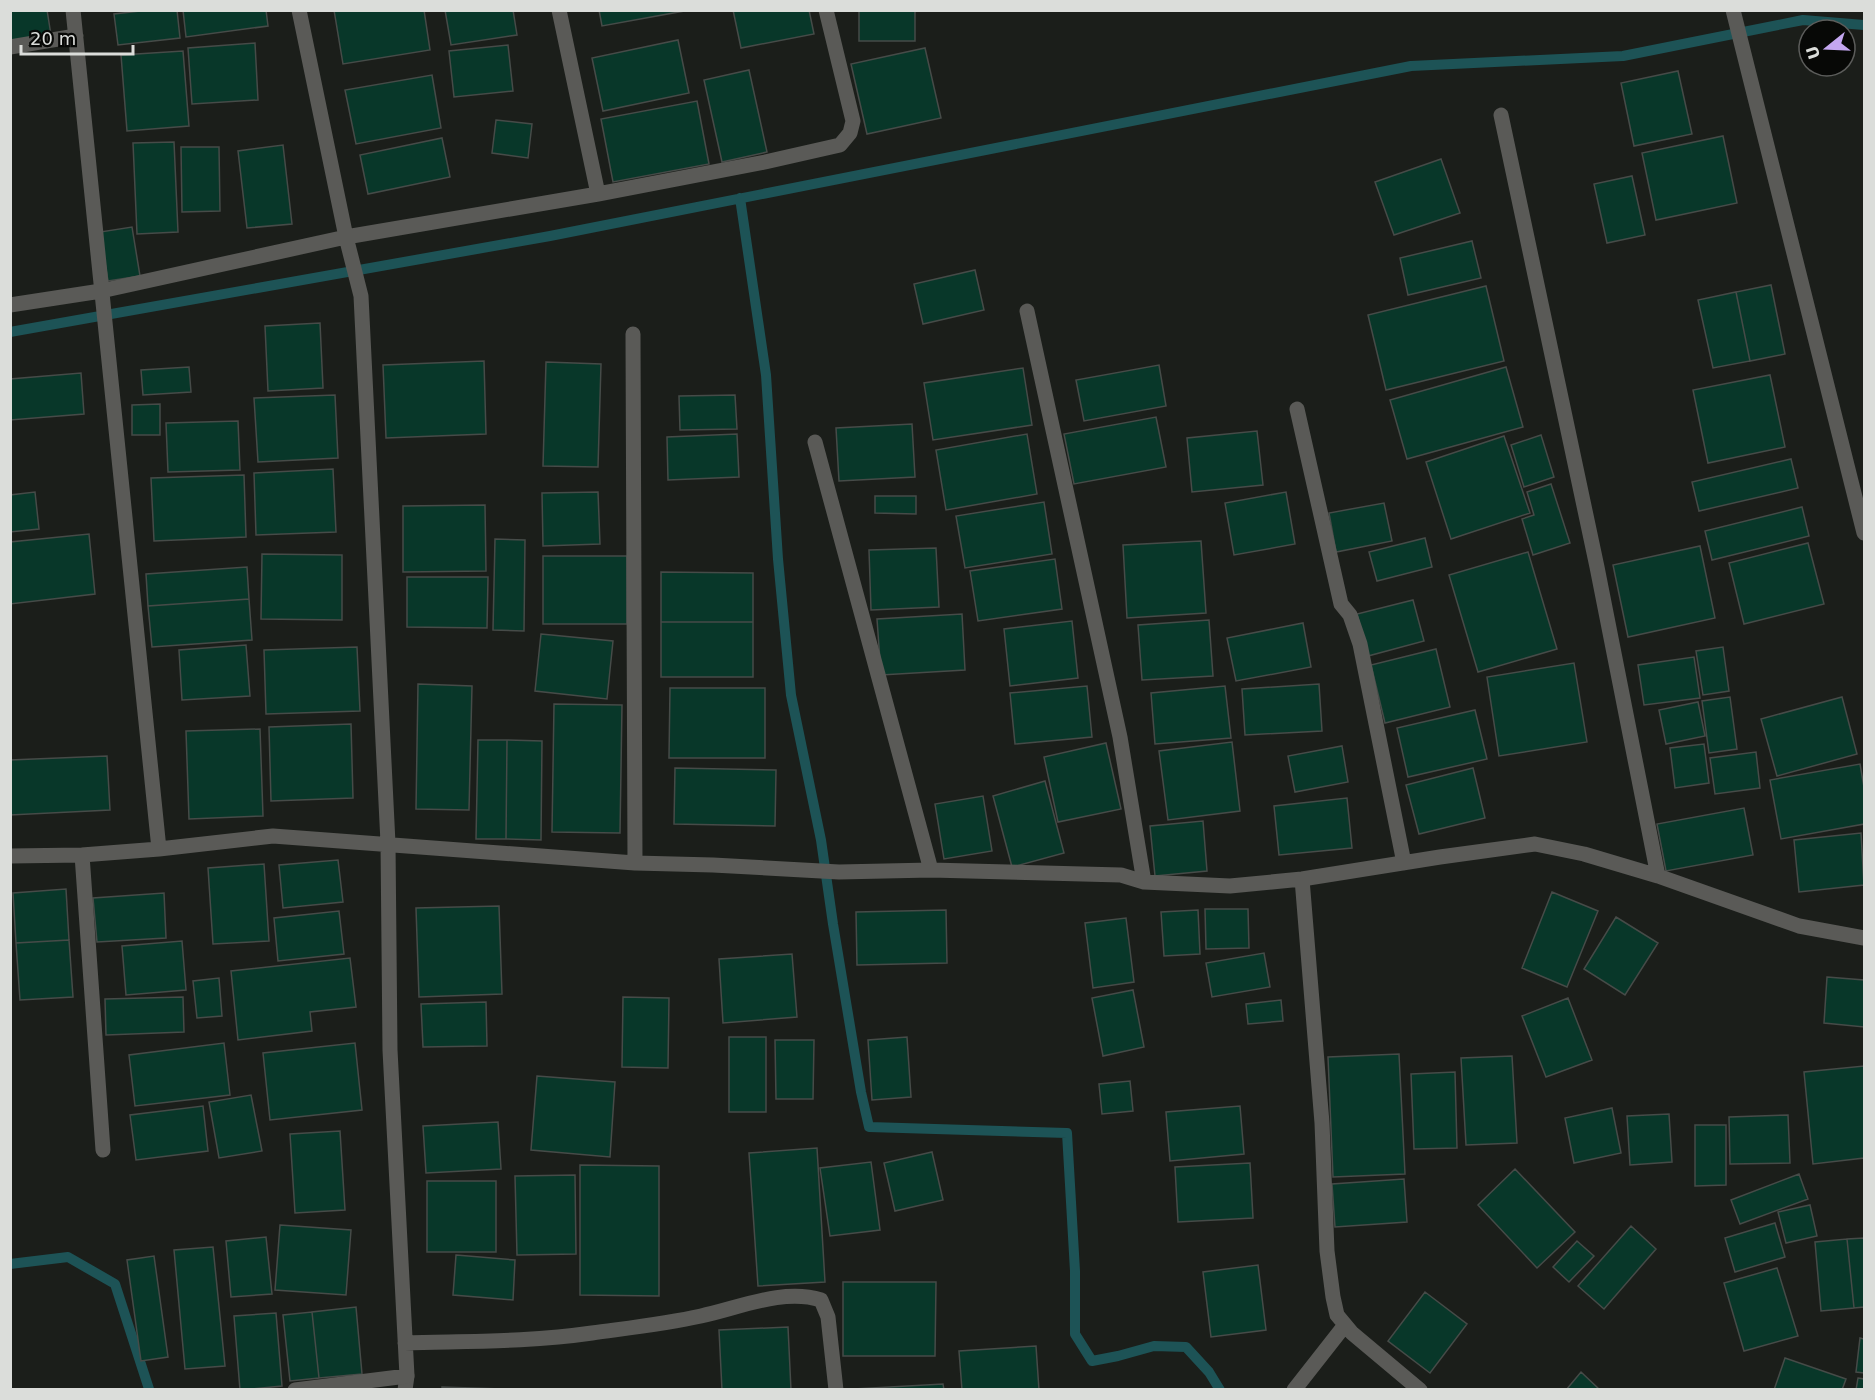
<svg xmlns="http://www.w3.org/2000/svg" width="1875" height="1400" viewBox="0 0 1875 1400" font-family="'DejaVu Sans',sans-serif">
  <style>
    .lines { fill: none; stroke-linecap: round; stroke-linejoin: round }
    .stream { stroke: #1d5356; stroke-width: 10 }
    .building { fill: #083729; stroke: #464b48; stroke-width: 1.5 }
    .service { stroke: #5a5a57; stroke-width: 15 }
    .minor { stroke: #5a5a57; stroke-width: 15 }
  </style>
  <rect width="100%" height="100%" fill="#1b1e1a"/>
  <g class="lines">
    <path class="stream" d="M740 198 766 375 778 559 791 695 821 840 833 924 861 1092 869 1127 1067 1133 1075 1271V1334L1092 1361 1118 1356 1154 1346 1186 1347 1209 1372 1220 1390
      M10 332 550 236 1411 66 1623 56 1803 20 1864 25
      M10 1264 68 1257 115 1284 149 1389"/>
  </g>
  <path class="building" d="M10 10H47L51 35 10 41Z
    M149 10H177L180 38 118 45 114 14Z
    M183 10H266L268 26 186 37Z
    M334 10H424L430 50 343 64Z
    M445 10H513L517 35 451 45Z
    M599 10H684V11L602 26Z
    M733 10H809L814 34 741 48Z
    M859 10H915V41H859Z
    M678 40 689 93 603 111 592 58Z
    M255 43 258 100 192 104 188 48Z
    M508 45 513 91 454 97 449 51Z
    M925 48 941 118 867 134 851 64Z
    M183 51 189 126 127 131 121 55Z
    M749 70 767 152 722 162 704 80Z
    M1678 71 1692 134 1634 146 1621 83Z
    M432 75 441 128 356 144 345 90Z
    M697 101 709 164 613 182 601 119Z
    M496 120 532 124 528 158 492 153Z
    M1723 136 1737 203 1656 220 1642 153Z
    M442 138 450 177 368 194 360 155Z
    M174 142 178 232 137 234 133 143Z
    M283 145 292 224 247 228 238 151Z
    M181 147H219L220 211 182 212Z
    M1441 159 1460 213 1394 235 1375 182Z
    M1632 176 1645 235 1607 243 1594 184Z
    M132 227 140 276 108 281 100 232Z
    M1472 241 1481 278 1408 295 1400 258Z
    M975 270 984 310 923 324 914 284Z
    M1771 285 1785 354 1750 361 1736 292Z
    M1486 286 1504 361 1386 390 1368 315Z
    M1736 292 1750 361 1713 368 1698 300Z
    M320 323 323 388 268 391 265 326Z
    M484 361 486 434 386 438 383 365Z
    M546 362 601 364 598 467 543 466Z
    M1159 365 1166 406 1084 421 1076 380Z
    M189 367 191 392 143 395 141 370Z
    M1506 367 1523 427 1407 459 1390 400Z
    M1023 368 1032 425 933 440 924 383Z
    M81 373 84 414 10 420V379Z
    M1770 375 1785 447 1708 463 1693 390Z
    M335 395 338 458 258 462 254 398Z
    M735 395 737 429 680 430 679 396Z
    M160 404V435H132V405Z
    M1156 417 1166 467 1074 484 1064 434Z
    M238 421 240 470 168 472 166 423Z
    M912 424 915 477 839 481 836 428Z
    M1257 431 1263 485 1192 492 1187 438Z
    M737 434 739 477 668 480 667 437Z
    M1027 434 1037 494 946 510 936 450Z
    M1541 435 1554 477 1524 487 1511 445Z
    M1504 436 1530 513 1451 539 1426 462Z
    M1791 459 1798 488 1699 511 1692 482Z
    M333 469 336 532 256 535 254 473Z
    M244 475 246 537 154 541 151 478Z
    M1551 484 1570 543 1533 555 1522 519 1534 515 1527 492Z
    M35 492 39 529 10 532V495Z
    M598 492 600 544 543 546 542 493Z
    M1286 492 1295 544 1234 555 1225 503Z
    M875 496H916V514L875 513Z
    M1044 502 1052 554 965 568 956 516Z
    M1384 503 1392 541 1336 552 1329 513Z
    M485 505 486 571 403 572V506Z
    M1802 507 1809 536 1712 560 1705 531Z
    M89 534 95 594 10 604V542Z
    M1425 538 1432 567 1377 581 1369 552Z
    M495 539 525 540 524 631 493 630Z
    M1201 541 1206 613 1127 618 1123 545Z
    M1808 543 1824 604 1744 624 1729 563Z
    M1700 546 1715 618 1628 637 1613 565Z
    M936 548 939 607 871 610 869 550Z
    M1528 552 1557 649 1478 672 1449 575Z
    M262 554 342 555V620L261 619Z
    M543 556H627V624H543Z
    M1055 559 1062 609 978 621 970 571Z
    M247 567 249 599 148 606 146 574Z
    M661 572 753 573V622H661Z
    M407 577H488L487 628 407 627Z
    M249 599 252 640 152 647 148 606Z
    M1413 600 1424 641 1368 656 1357 614Z
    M962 614 965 670 881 675 877 619Z
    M1209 620 1213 676 1142 680 1138 625Z
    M1072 621 1078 678 1010 686 1004 629Z
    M661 622H753V677H661Z
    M1303 623 1311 667 1236 681 1227 638Z
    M541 634 613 641 607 699 535 691Z
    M246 645 250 696 182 700 179 650Z
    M357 647 360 711 266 714 264 650Z
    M1723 647 1729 691 1703 695 1696 651Z
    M1436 649 1450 707 1385 723 1371 665Z
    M1694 657 1700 698 1644 705 1638 665Z
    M1574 663 1587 742 1499 756 1487 677Z
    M418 684 472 686 469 810 416 809Z
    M1319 684 1322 731 1245 735 1242 689Z
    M1087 686 1092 737 1015 744 1010 693Z
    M1225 686 1231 738 1155 744 1151 693Z
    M670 688H765V758H669Z
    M1730 697 1737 749 1709 753 1702 701Z
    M1842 697 1857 754 1777 776 1761 719Z
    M1698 702 1705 736 1666 744 1659 710Z
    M554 704 622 705 620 833 552 832Z
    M1475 710 1487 759 1408 777 1397 728Z
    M351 724 353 798 271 801 269 727Z
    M260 729 263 816 189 819 186 731Z
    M478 740H507L506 839H476Z
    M507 740 542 741 541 840 506 839Z
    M1232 742 1240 811 1168 820 1159 751Z
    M1106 743 1121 809 1058 822 1044 757Z
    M1704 744 1709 783 1675 788 1670 748Z
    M1342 746 1348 782 1295 792 1288 756Z
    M1756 752 1760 788 1715 794 1710 758Z
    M107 756 110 810 10 815V760Z
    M1860 764 1864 787V824L1781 839 1770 780Z
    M675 768 776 770 775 826 674 824Z
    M1473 768 1485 818 1419 834 1406 785Z
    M1045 781 1064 853 1012 867 993 796Z
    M983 796 992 851 944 859 935 804Z
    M1347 798 1352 848 1279 855 1274 806Z
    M1744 808 1753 855 1666 871 1657 824Z
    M1203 821 1207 871 1155 876 1150 826Z
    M1861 833 1864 885 1799 892 1794 840Z
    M338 860 343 902 283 908 279 865Z
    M264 864 269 941 213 944 208 868Z
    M66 889 69 940 16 943 13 893Z
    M1552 892 1598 911 1567 987 1522 968Z
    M164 893 166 938 97 942 93 898Z
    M499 906 502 994 419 997 416 908Z
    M1205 909H1248L1249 948 1206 949Z
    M946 910 947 963 857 965 856 912Z
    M1198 910 1200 954 1164 956 1161 912Z
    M339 911 344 954 278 961 274 918Z
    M1616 917 1658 943 1625 995 1584 969Z
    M1126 918 1134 982 1093 988 1085 923Z
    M69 940 73 997 20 1000 16 943Z
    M182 941 186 990 126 995 122 946Z
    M1264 953 1270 987 1212 997 1206 963Z
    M792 954 797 1017 723 1023 719 959Z
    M350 958 356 1007 310 1012 312 1031 238 1040 231 971Z
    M1827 977 1864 980V1027L1824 1023Z
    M219 978 222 1016 197 1018 193 981Z
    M1133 990 1144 1047 1103 1056 1092 998Z
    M183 997 184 1032 106 1035 105 999Z
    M623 997 669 998 668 1068 622 1067Z
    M1568 998 1592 1060 1546 1077 1522 1016Z
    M1281 1000 1283 1021 1248 1024 1246 1004Z
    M486 1002 487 1046 423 1047 421 1004Z
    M729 1037H766V1112H729Z
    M907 1037 911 1097 872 1100 868 1040Z
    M775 1040H814L813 1099H776Z
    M224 1043 230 1095 135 1106 129 1055Z
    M355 1043 362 1110 270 1120 263 1053Z
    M1399 1054 1405 1174 1333 1177 1328 1057Z
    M1512 1056 1517 1143 1466 1145 1461 1058Z
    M1864 1066V1158L1813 1164 1804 1072Z
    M1455 1072 1457 1148 1414 1149 1411 1074Z
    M537 1076 615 1082 610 1157 531 1150Z
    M1130 1081 1133 1111 1102 1114 1099 1084Z
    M251 1095 262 1151 219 1158 209 1102Z
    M203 1106 208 1151 136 1160 130 1115Z
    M1240 1106 1244 1154 1170 1161 1166 1112Z
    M1612 1108 1621 1153 1574 1163 1565 1118Z
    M1669 1114 1672 1162 1630 1165 1627 1116Z
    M1788 1115 1790 1163 1730 1164 1729 1117Z
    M498 1122 501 1169 426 1173 423 1126Z
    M1695 1125H1726V1185L1695 1186Z
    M340 1131 345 1210 295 1213 290 1134Z
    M817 1148 825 1282 758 1286 749 1153Z
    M932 1152 943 1200 895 1211 884 1163Z
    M871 1162 880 1230 830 1236 820 1168Z
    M1250 1163 1253 1218 1178 1222 1175 1167Z
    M580 1165 659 1166V1296L580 1295Z
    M1515 1169 1575 1232 1537 1268 1478 1205Z
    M1799 1174 1808 1199 1740 1224 1731 1200Z
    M575 1175 576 1254 517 1255 515 1176Z
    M1404 1179 1407 1222 1335 1227 1332 1184Z
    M427 1181H496V1252H427Z
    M1810 1205 1817 1236 1786 1243 1778 1212Z
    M1775 1223 1785 1257 1735 1272 1725 1238Z
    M280 1225 351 1230 346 1295 275 1290Z
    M1631 1226 1656 1249 1604 1309 1578 1286Z
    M266 1237 272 1294 231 1297 226 1241Z
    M1864 1238V1307L1854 1308 1847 1239Z
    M1847 1239 1854 1308 1821 1311 1815 1242Z
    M1577 1241 1594 1256 1569 1282 1553 1267Z
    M213 1247 225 1366 185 1369 174 1250Z
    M456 1255 515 1260 513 1300 453 1295Z
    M154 1256 168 1357 141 1361 127 1260Z
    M1258 1265 1266 1330 1211 1337 1203 1272Z
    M1777 1268 1798 1336 1744 1351 1724 1283Z
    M843 1282H936L935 1356H843Z
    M1425 1292 1467 1324 1430 1373 1388 1341Z
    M356 1307 362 1374 319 1378 312 1312Z
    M312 1312 319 1378 290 1381 283 1315Z
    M276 1313 282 1386 240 1390 234 1316Z
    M788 1327 791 1390H722L719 1330Z
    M1860 1338 1864 1339V1373L1856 1372Z
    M1036 1346 1039 1390H962L959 1351Z
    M1785 1358 1846 1379 1842 1390H1774Z
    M1581 1372 1600 1390H1566Z
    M1858 1378 1864 1379V1390H1856Z
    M943 1384 944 1390H854V1389Z
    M442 1387 530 1390H442Z"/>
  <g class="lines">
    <path class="service" d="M405 1390 407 1376"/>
    <path class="minor" d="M73 10 159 849
      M559 10 598 194
      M1733 10 1864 533
      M10 47 76 36
      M1501 115 1597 567 1658 876
      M10 305 101 291 346 237 598 194 765 162 840 145 850 133 853 121 826 10
      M1027 311 1120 737 1144 882
      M633 334 635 863
      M1297 409 1341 604 1350 615 1360 644 1404 863
      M815 442 931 870
      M82 855 103 1150
      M10 856 82 855 159 849 273 836 635 863 713 865 839 872 931 870 1121 875 1144 882 1230 886 1302 879 1440 857 1535 844 1584 854 1658 876 1799 926 1864 938
      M1302 879 1322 1123 1327 1251 1333 1297 1337 1315 1352 1333 1420 1390
      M405 1343C467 1341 530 1342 592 1333 628 1328 665 1324 701 1316 739 1308 783 1288 821 1300L828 1317 836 1390
      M295 1390 407 1376 390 1050 388 843 361 296 346 237 299 10
      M1294 1390 1345 1325"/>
  </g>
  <rect width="1875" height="1400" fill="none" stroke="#dbddda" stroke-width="24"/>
  <g transform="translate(1827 48) rotate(252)"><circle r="28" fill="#070806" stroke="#5c5d5b" stroke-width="1.5"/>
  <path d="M0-4.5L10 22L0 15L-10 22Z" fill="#c4a7f1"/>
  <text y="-9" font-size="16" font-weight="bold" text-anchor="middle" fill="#dbddda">U</text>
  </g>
  <path d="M21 45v9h112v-9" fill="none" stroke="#dbddda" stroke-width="3"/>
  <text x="30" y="45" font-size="18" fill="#dbddda" stroke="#070806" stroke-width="4.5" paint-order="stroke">20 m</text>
</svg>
